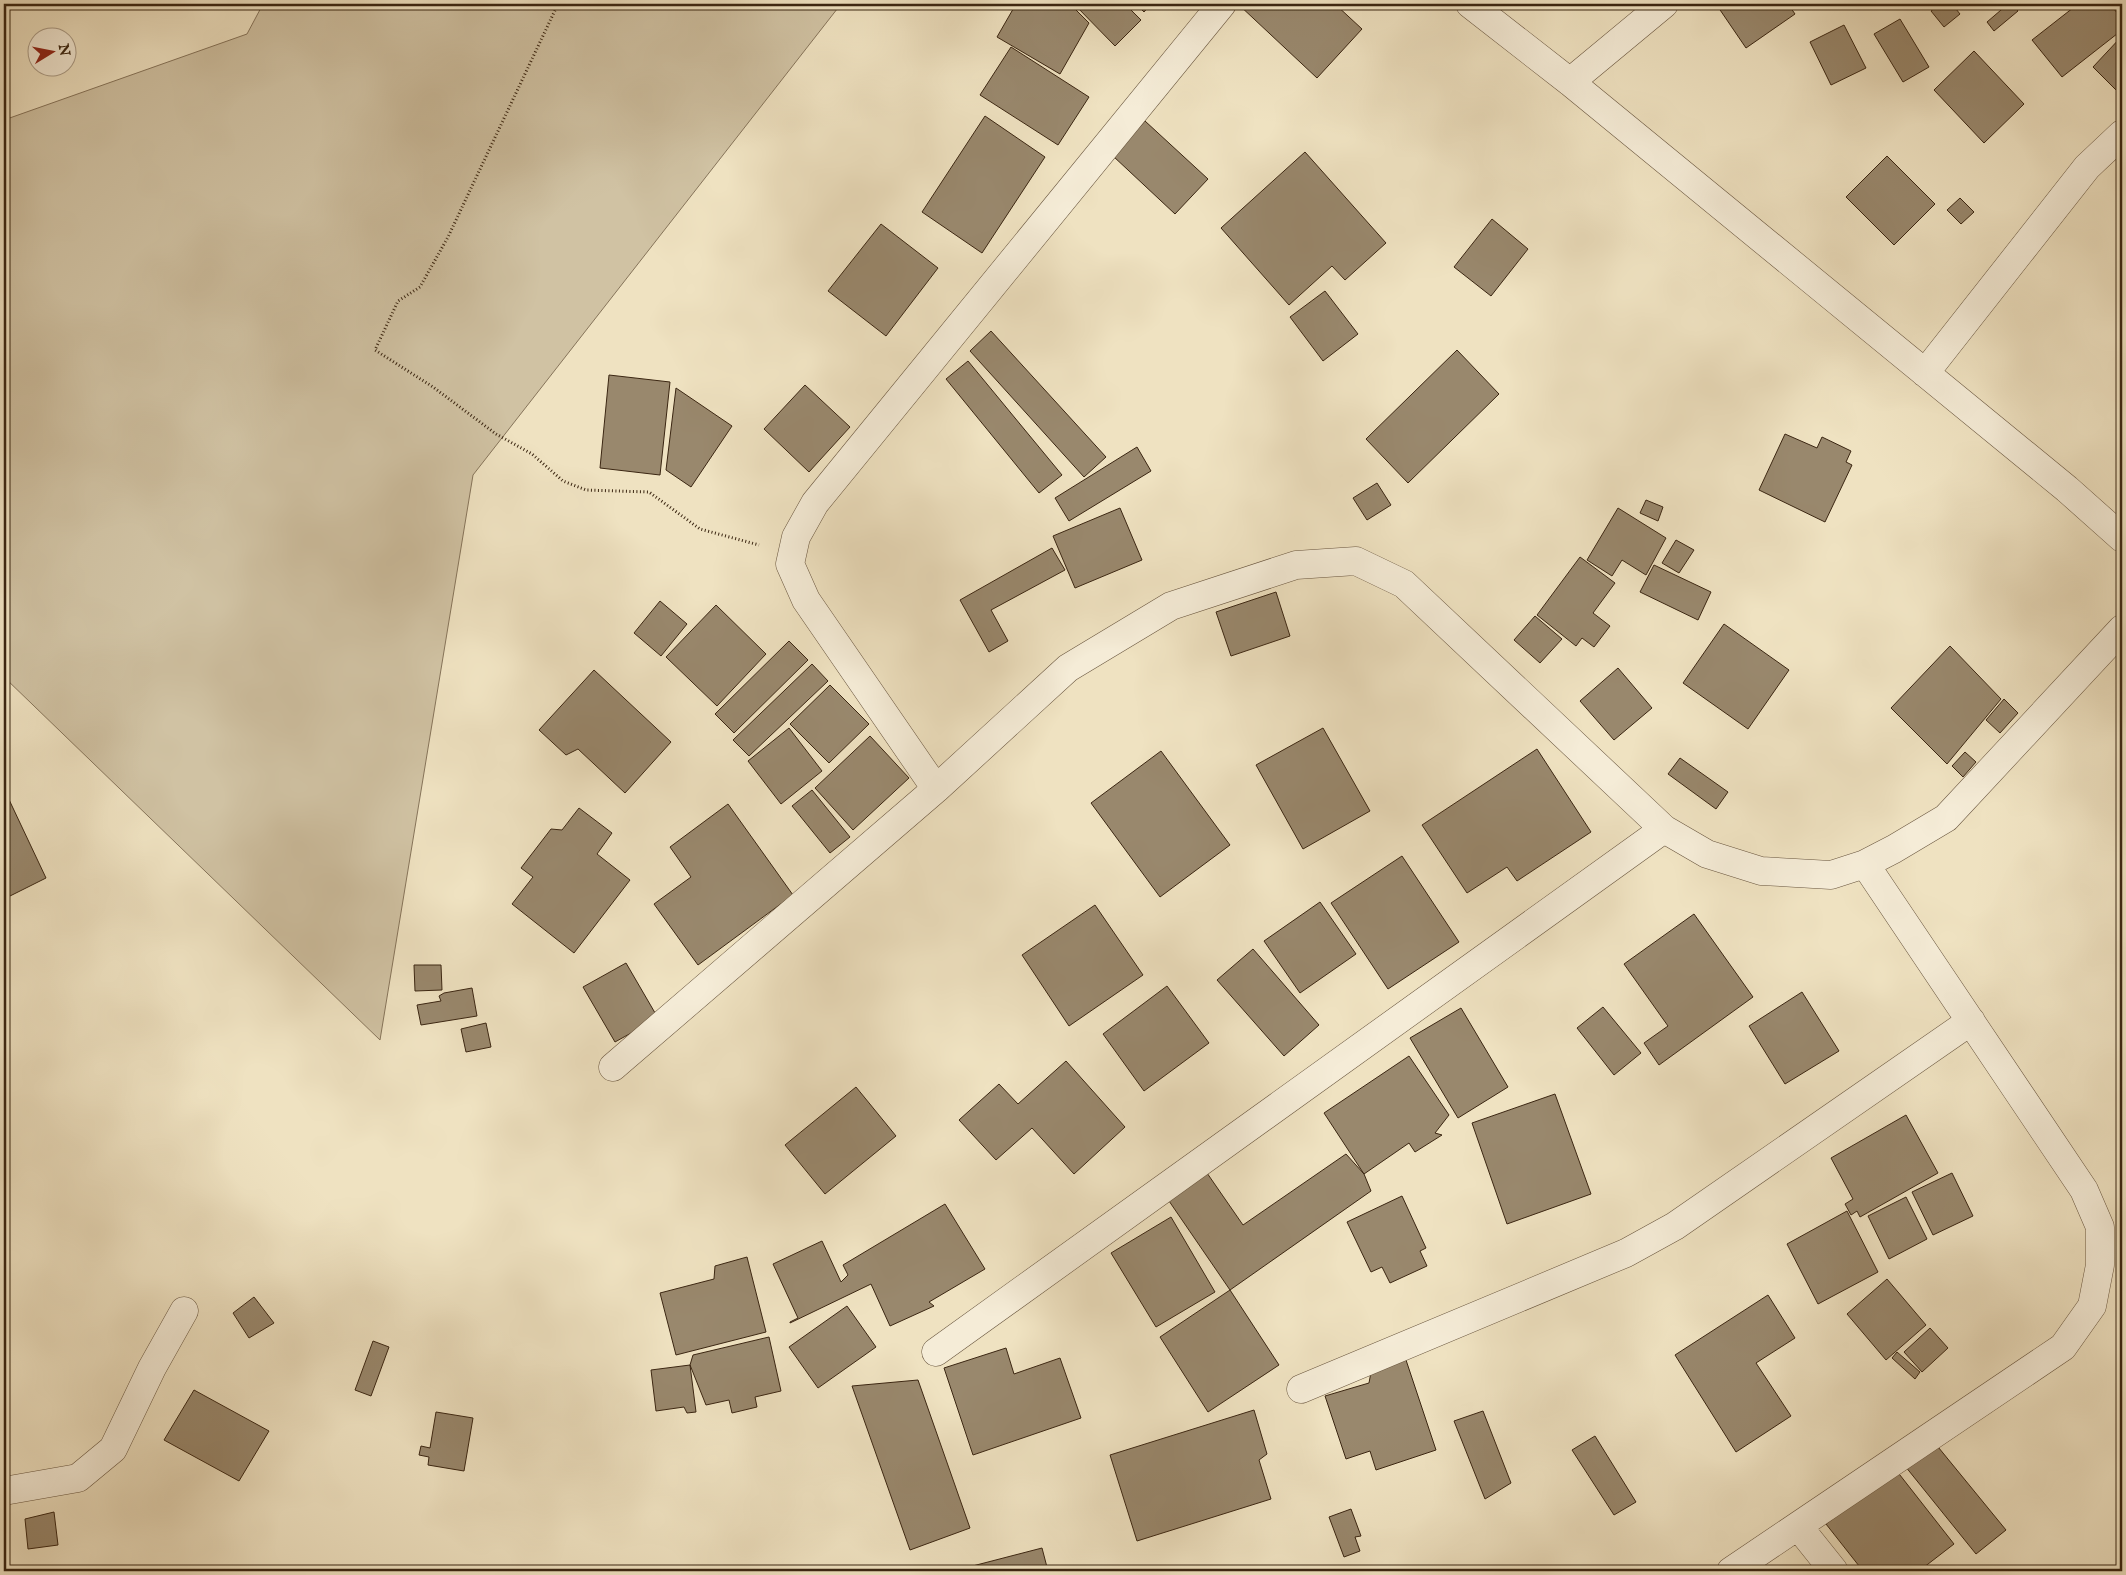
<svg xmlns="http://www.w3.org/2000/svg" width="2126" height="1575" viewBox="0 0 2126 1575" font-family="'IM FELL English',serif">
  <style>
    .green { fill: #d0c2a3; stroke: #86745a }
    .building { fill: #99886d; stroke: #3b2612 }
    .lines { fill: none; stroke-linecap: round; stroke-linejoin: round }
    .minor-casing { stroke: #68553e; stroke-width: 29 }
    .path { stroke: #3b2612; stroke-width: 3; stroke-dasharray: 1 2.5; stroke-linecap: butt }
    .minor { stroke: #f5ecd7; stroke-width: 28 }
  </style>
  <rect width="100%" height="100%" fill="#efe2c1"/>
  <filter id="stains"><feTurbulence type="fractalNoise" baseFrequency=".004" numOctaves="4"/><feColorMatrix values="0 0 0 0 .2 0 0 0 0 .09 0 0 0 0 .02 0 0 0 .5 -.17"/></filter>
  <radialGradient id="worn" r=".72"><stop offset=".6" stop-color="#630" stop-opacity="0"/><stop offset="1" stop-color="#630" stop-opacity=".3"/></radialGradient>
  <path class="green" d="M263 4H841L473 475 380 1040 4 677V120L247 34Z"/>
  <path class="building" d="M1016 4H1070L1089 23 1060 74 997 37Z
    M1074 4H1125L1141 20 1115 46Z
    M1136 4H1151L1144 12Z
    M1238 4H1335L1362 29 1317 78Z
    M1716 4H1788L1795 14 1746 48Z
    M1940 4H1952L1960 14 1944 27 1931 11Z
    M2008 4H2013L2018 11 1994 31 1987 22Z
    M2078 4H2110L2122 19V30L2062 77 2032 40Z
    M1900 19 1929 67 1903 82 1874 34Z
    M1844 25 1866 68 1831 85 1810 42Z
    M2122 36V96L2093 67Z
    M1011 47 1089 97 1058 145 980 95Z
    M1974 51 2024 104 1984 143 1934 90Z
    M985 116 1045 157 982 253 922 212Z
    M1145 121 1208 179 1175 214 1113 156Z
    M1305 152 1386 243 1345 280 1332 266 1289 305 1221 228Z
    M1887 156 1935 204 1894 245 1846 197Z
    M1960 198 1974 212 1961 224 1947 210Z
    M1492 219 1528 249 1491 296 1454 267Z
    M881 224 938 268 886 336 828 291Z
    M1325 291 1358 334 1323 361 1290 317Z
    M991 331 1106 457 1084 477 970 351Z
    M1457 350 1499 394 1408 483 1366 439Z
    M968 361 1062 475 1039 493 946 379Z
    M609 375 670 382 660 475 600 468Z
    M805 385 850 427 809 472 764 429Z
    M676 388 732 426 691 487 666 470Z
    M1785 434 1817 448 1822 437 1851 451 1846 462 1852 465 1825 522 1759 490Z
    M1137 447 1151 471 1069 521 1055 498Z
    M1377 483 1391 505 1367 520 1353 498Z
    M1646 500 1663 507 1658 521 1640 513Z
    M1120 508 1142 560 1075 588 1053 536Z
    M1618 508 1666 538 1646 575 1622 560 1612 576 1587 560Z
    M1676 540 1694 550 1679 573 1662 563Z
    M1052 548 1065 570 991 610 1008 641 989 652 960 600Z
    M1580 557 1615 583 1593 613 1610 626 1594 647 1582 638 1576 646 1537 615Z
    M1654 565 1711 592 1698 620 1640 592Z
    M1276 592 1290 636 1231 656 1216 612Z
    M660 601 687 624 661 656 634 633Z
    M716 605 766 654 717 706 666 657Z
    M1535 616 1562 639 1540 663 1514 640Z
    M1724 624 1789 670 1748 729 1683 683Z
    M789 641 808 660 734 733 715 714Z
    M1950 646 2001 699 1947 764 1891 708Z
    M812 664 828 681 749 756 733 740Z
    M1618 668 1652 708 1614 740 1580 701Z
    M594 670 671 742 625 793 578 749 566 755 539 730Z
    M830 685 869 724 829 763 790 724Z
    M2004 699 2018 713 2000 733 1986 720Z
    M789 728 822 771 781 804 748 761Z
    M1323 728 1370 811 1303 849 1256 765Z
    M870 736 909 778 853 830 815 788Z
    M1537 749 1591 832 1517 881 1507 867 1467 893 1422 825Z
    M1161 751 1230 845 1160 897 1091 803Z
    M1965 752 1976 762 1963 777 1952 766Z
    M1680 758 1728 792 1716 809 1668 774Z
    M4 789 46 878 4 899Z
    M812 790 850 837 830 853 792 806Z
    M728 804 793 895 698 965 654 904 691 877 670 847Z
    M579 808 612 833 597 854 630 880 574 953 512 904 533 877 521 868 551 829 562 830Z
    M1402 856 1459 942 1388 989 1331 903Z
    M1320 902 1356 954 1300 993 1264 941Z
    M1095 905 1143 975 1069 1026 1022 955Z
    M1694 914 1753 997 1659 1065 1644 1043 1668 1026 1624 964Z
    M1253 949 1319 1025 1284 1056 1217 980Z
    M626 963 658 1018 615 1042 583 987Z
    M414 965H441L442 990 415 991Z
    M1167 986 1209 1043 1144 1091 1103 1034Z
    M472 988 477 1016 421 1025 417 1005 441 1001 439 996 444 993Z
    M1802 992 1839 1051 1785 1084 1749 1026Z
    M1603 1007 1641 1053 1614 1075 1577 1028Z
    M1461 1008 1508 1087 1458 1118 1410 1038Z
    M486 1023 491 1047 466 1052 461 1029Z
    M1409 1056 1449 1115 1435 1133 1442 1135 1415 1152 1409 1143 1364 1174 1324 1113Z
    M1066 1061 1125 1127 1074 1174 1032 1128 996 1160 959 1120 999 1084 1018 1104Z
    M856 1087 896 1136 825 1194 785 1145Z
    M1555 1094 1591 1194 1507 1224 1472 1123Z
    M1906 1115 1938 1173 1860 1217 1857 1211 1851 1215 1845 1204 1853 1199 1831 1158Z
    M1346 1154 1364 1174 1371 1191 1230 1290 1169 1201 1207 1173 1243 1225Z
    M1952 1173 1973 1216 1933 1235 1912 1192Z
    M1402 1196 1426 1248 1420 1251 1427 1266 1390 1283 1382 1267 1371 1272 1347 1222Z
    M1906 1197 1927 1239 1889 1259 1868 1216Z
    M945 1204 985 1269 929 1302 934 1306 890 1326 871 1284 790 1323V1322L798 1318 773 1264 822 1241 841 1282 848 1275 843 1265Z
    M1847 1211 1878 1272 1818 1304 1787 1244Z
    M1171 1217 1215 1292 1156 1327 1111 1253Z
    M747 1257 766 1332 676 1355 660 1293 714 1279 715 1266Z
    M1887 1279 1926 1325 1886 1360 1847 1314Z
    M1230 1290 1279 1365 1208 1412 1160 1337Z
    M1768 1295 1795 1338 1756 1363 1791 1416 1736 1452 1675 1355Z
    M254 1297 274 1323 249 1338 233 1313Z
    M847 1306 876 1347 818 1388 789 1347Z
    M1930 1328 1948 1348 1922 1372 1904 1352Z
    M769 1337 781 1391 755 1397 757 1407 732 1413 729 1400 706 1405 690 1365 693 1355Z
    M373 1341 389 1347 371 1396 355 1390Z
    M1006 1348 1014 1374 1060 1358 1081 1418 973 1455 944 1368Z
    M1897 1352 1920 1372 1915 1379 1892 1358Z
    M1406 1360 1436 1450 1376 1470 1370 1451 1346 1459 1325 1396 1369 1383 1371 1372Z
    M690 1365 696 1412 687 1413 684 1407 656 1411 651 1370Z
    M918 1380 970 1528 910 1550 852 1386Z
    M194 1390 269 1431 239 1481 164 1440Z
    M1254 1410 1267 1454 1259 1460 1271 1499 1137 1541 1110 1455Z
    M1483 1411 1511 1483 1485 1499 1454 1421Z
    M436 1412 473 1418 464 1471 428 1465 429 1457 419 1455 421 1446 430 1448Z
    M1595 1436 1636 1502 1614 1515 1572 1450Z
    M1934 1442 2006 1530 1976 1554 1905 1466Z
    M1896 1470 1954 1544 1919 1571H1863L1826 1524Z
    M1351 1509 1361 1536 1355 1537 1360 1551 1344 1557 1329 1517Z
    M54 1512 58 1545 28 1549 25 1519Z
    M1042 1548 1048 1571H962L961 1569Z"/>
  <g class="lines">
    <g class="minor-casing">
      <path id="minor" d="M1470 4 1570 82 2067 489 2122 538
        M1570 82 1664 4
        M1925 373 2087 167 2122 134
        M936 789 806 600 790 564 796 537 815 503 1222 4
        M613 1067 936 789 1068 668 1171 606 1296 565 1356 561 1404 584 1664 829 1707 854 1761 871 1831 875 1865 864 1894 849 1946 818 2122 629
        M936 1352 1664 829
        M1301 1389 1626 1253 1675 1226 1971 1021
        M4 1491 78 1478 113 1449 152 1368 184 1311
        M1798 1526 1834 1571
        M1731 1571 2063 1347 2092 1306 2100 1265V1227L2084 1190 1865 864"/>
    </g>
    <path class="path" d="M558 4 448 237 420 287 398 301 375 350 433 387 496 434 532 454 563 481 586 490 649 492 700 529 759 545"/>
    <use href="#minor" class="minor"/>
  </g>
  <rect width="2126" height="1575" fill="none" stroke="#efe2c1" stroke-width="20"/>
  <rect x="5" y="5" width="2116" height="1565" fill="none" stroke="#3b2612" stroke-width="2.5"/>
  <rect x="10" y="10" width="2106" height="1555" fill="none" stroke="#3b2612"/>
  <g transform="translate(52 52) rotate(80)"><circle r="24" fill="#f5ecd7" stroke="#ab9d88"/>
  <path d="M0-4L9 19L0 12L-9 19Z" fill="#8f2418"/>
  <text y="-8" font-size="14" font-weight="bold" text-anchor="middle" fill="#3b2612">N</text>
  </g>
  <rect width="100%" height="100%" filter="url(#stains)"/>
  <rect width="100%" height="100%" fill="url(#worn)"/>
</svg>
